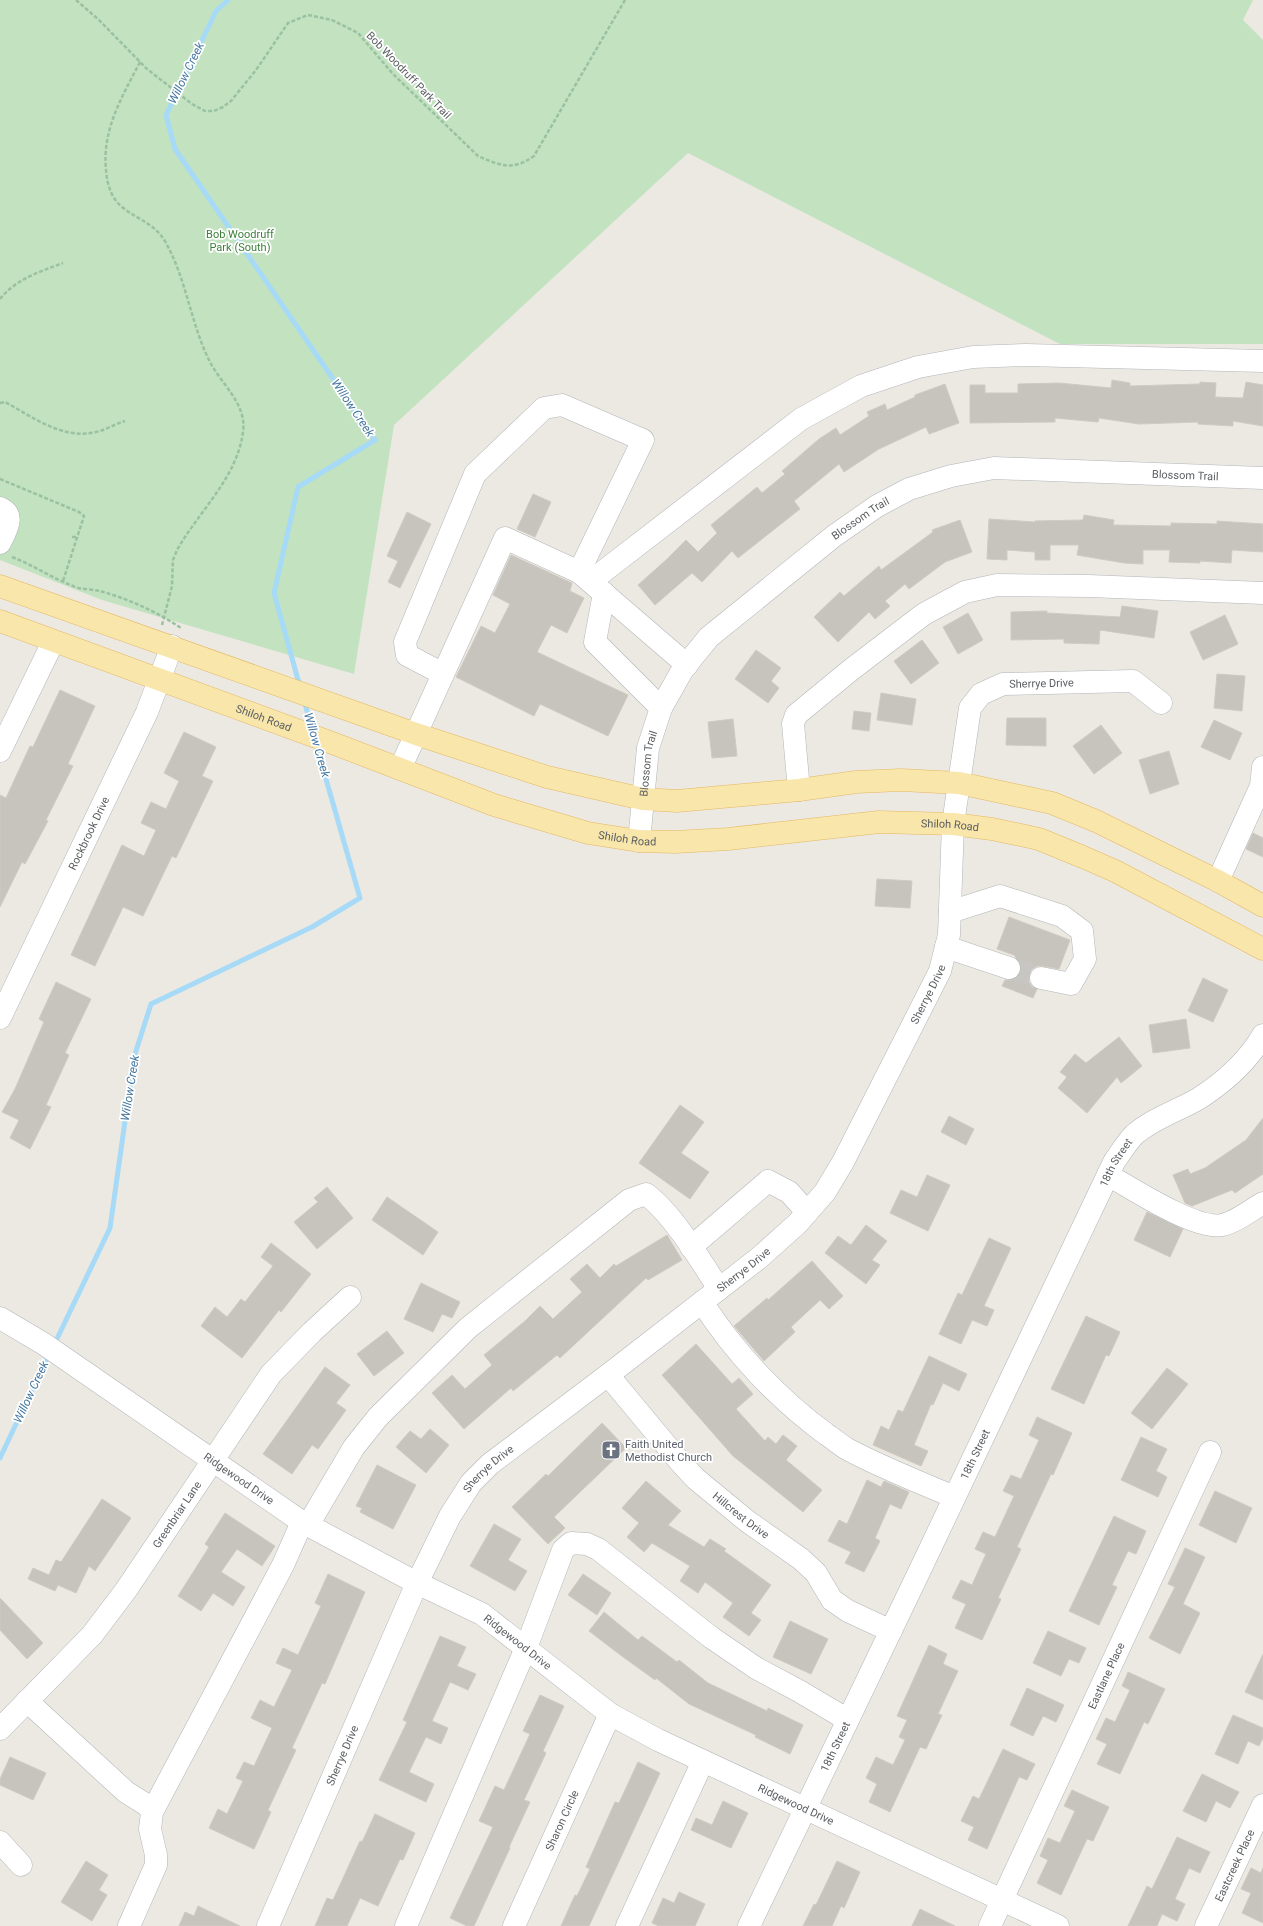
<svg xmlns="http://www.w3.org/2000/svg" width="1263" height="1926" viewBox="0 0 1263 1926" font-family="Roboto,sans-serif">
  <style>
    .green { fill: #c2e2c0 }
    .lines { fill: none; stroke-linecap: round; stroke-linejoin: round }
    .stream { stroke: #a6daf7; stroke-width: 5 }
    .building { fill: #c7c4be; stroke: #d0cac1 }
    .minor-tunnel { stroke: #c8c6c2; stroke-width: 22; stroke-dasharray: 22 11; stroke-linecap: butt }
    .minor-casing { stroke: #b2b5b8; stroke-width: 23 }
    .major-casing { stroke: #e5b762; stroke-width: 23 }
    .path { stroke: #9ac2a2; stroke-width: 2.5; stroke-dasharray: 4 2; stroke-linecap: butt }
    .minor { stroke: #fff; stroke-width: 22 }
    .major { stroke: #f8e6ab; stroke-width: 22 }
    .labels { text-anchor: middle; stroke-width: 3.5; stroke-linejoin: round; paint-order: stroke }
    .street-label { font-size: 11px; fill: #5a5e61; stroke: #fff }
    .park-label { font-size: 11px; fill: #3d803b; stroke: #fff }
    .worship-label { font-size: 11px; fill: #5b616d; stroke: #fff; text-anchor: start }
    .water-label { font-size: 12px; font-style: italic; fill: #43769f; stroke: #fff }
  </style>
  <rect width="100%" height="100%" fill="#ece9e2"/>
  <path class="green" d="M0 0H1253L1243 20 1263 40V344H1060L688 153 394 425 354 674 102 600 0 560Z"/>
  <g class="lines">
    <path class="stream" d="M228 0 216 11 166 115 175 149 375 440 298 487 274 593 300 687
      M304 700 312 729
      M54 1345 110 1228 134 1057 151 1004 312 927 360 898 316 744
      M0 1458 49 1354"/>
  </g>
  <path class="building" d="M1112 380 1130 383V386L1200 384V382L1216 383 1215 397 1243 398 1246 382 1263 385V426L1233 421V426L1198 424V422L1139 424 1099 418 1098 422 1055 418V422L970 423V385H985V393H1018V384L1059 383 1111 388Z
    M945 384 959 423 929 434 926 427 879 449 844 472 839 464 794 501 800 509 738 558 732 551 702 582 692 573 655 605 638 585 666 560 686 540 698 552 717 533 711 525 757 487 762 493 785 474 782 471 819 439 836 428 840 435 869 416 867 412 885 404 887 410 915 397V395Z
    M533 494 551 502 535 537 517 529Z
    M407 512 431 524 400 588 388 582 398 561 387 556Z
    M1084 515 1114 520 1113 525 1171 526V523L1217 524V521L1263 524V552L1232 550 1231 563 1200 561V563L1169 562 1170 550H1143V564L1124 563 1077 555 1079 545H1050V560H1035V552L1007 550V560L987 559 989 519 1035 522V521L1083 520Z
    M960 520 972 552 945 562 909 589 905 584 885 601 890 606 875 619 869 612 838 642 814 617 840 592 844 596 879 566 881 570 933 532 932 530Z
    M511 555 572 583 570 591 584 598 567 633 551 625 537 652 628 695 608 736 540 704 534 716 456 677 481 626 495 633 510 604 493 595Z
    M1122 606 1158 611 1154 638 1100 630 1099 644 1064 643V639L1011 640V612L1047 611V613L1120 617Z
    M968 613 983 640 958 654 943 627Z
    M1225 615 1238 644 1203 660 1190 632Z
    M922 640 939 663 911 684 894 661Z
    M756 650 781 668 771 681 779 688 768 703 735 679Z
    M1217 674 1245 676 1242 711 1214 708Z
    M60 690 95 706 68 764 73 766 46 820 48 821 25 864 22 862 0 907V795L6 798 30 746 33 747Z
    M881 693 916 699 912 725 877 720Z
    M854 711 871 713 869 731 852 729Z
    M1007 718H1046V746L1006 745Z
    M733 719 737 756 712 758 708 722Z
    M1214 720 1242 733 1230 760 1201 747Z
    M1101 725 1122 753 1094 774 1073 746Z
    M184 732 216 747 202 776 213 781 176 858 172 856 143 916 123 907 95 966 71 955 122 845 144 856 156 830 141 823 151 802 166 809 179 781 164 773Z
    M1169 751 1179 784 1150 794 1139 760Z
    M1253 833 1263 838V857L1246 849Z
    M877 879 912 881 910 908 875 906Z
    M1009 917 1070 940 1059 969 1043 966H1037L1031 970 1029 975V982L1032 987 1037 989 1033 998 1002 986 1005 980H1012L1018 977 1021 972V965L1014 955 997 949Z
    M1203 978 1228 990 1213 1022 1188 1011Z
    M56 982 91 999 65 1053 69 1055 46 1105 51 1107 30 1149 10 1138 19 1120 2 1112 15 1089 44 1022 39 1019Z
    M1186 1019 1190 1048 1153 1053 1149 1025Z
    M1119 1037 1142 1066 1121 1083 1117 1077 1087 1113 1058 1088 1067 1077 1060 1072 1075 1054 1086 1063Z
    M680 1105 704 1122 681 1153 709 1172 690 1199 639 1163Z
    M949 1116 974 1129 966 1145 941 1132Z
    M1263 1118V1174L1235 1193 1232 1190 1192 1206 1185 1203 1173 1175 1188 1169 1190 1174 1205 1168 1246 1140Z
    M927 1175 950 1185 928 1231 890 1213 901 1190 917 1197Z
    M327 1187 353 1218 317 1249 294 1222 318 1202 314 1198Z
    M387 1197 438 1232 423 1255 372 1220Z
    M1147 1212 1183 1229 1170 1257 1134 1240Z
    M866 1225 887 1241 872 1260 880 1265 866 1284 825 1253 838 1236 851 1245Z
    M667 1235 682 1260 648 1280 646 1278 560 1358 557 1355 513 1391 511 1388 464 1429 432 1393 452 1375 465 1389 492 1365 484 1355 525 1321 540 1306 553 1319 582 1292 570 1279 587 1264 600 1278 614 1264 616 1266Z
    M989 1238 1011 1248 984 1306 994 1310 987 1326 972 1320 961 1344 939 1334 958 1293 962 1295Z
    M271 1243 311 1274 281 1312 279 1310 242 1358 201 1326 215 1307 227 1317 241 1299 245 1302 273 1266 261 1257Z
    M812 1261 843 1296 829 1309 820 1300 791 1327 795 1332 764 1361 734 1326 767 1298 768 1300Z
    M421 1283 460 1302 452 1318 442 1314 433 1332 404 1319Z
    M1086 1316 1120 1332 1109 1356 1106 1355 1084 1404 1051 1389Z
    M387 1331 404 1353 374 1376 357 1354Z
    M696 1344 732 1384 739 1378 753 1394 736 1409 765 1441 768 1437 776 1444 783 1435 797 1446 786 1460 822 1490 803 1512 733 1456 662 1375Z
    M929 1356 967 1374 959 1391 943 1383 933 1405 931 1404 914 1445 928 1451 921 1466 873 1445 881 1426 889 1430 898 1410 903 1412Z
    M325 1367 350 1385 336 1403 346 1410 318 1449 312 1445 292 1474 263 1454Z
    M1167 1368 1188 1384 1152 1429 1131 1413Z
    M1037 1417 1072 1433 1053 1475 1051 1474 1017 1547 1021 1549 998 1598 1001 1599 982 1640 955 1628 966 1604 952 1598 961 1580 972 1585 986 1554 975 1549 983 1532 995 1537 1014 1496 1003 1491 1011 1475 1021 1479 1039 1440 1029 1435Z
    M602 1423 626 1448 554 1517 565 1528 548 1544 512 1507 546 1474 548 1476Z
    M430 1429 449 1445 426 1473 396 1447 410 1431 421 1439Z
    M1141 1437 1167 1449 1156 1471 1167 1477 1158 1497 1121 1480Z
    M377 1465 416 1485 393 1529 360 1512 362 1508 356 1506Z
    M867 1480 881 1487 884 1481 909 1492 901 1509 890 1504 875 1538 880 1541 864 1572 845 1563 851 1552 828 1541 839 1520 847 1524Z
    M646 1481 681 1511 668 1525 704 1547 710 1539 726 1549 724 1551 771 1585 751 1613 761 1620 749 1636 723 1617 733 1603 705 1582 698 1593 680 1581 690 1566 652 1543 644 1552 627 1537 639 1523 622 1508Z
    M1215 1491 1252 1508 1236 1543 1199 1525Z
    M102 1499 131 1518 95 1571 89 1566 76 1593 58 1585 55 1591 28 1579 33 1568 49 1575 56 1560 61 1562Z
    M225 1513 275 1546 262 1566 237 1549 221 1572 245 1587 233 1606 213 1593 201 1611 178 1596 209 1547 205 1544Z
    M1114 1516 1146 1531 1136 1554 1128 1551 1112 1585 1117 1587 1099 1625 1069 1611Z
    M494 1524 521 1539 508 1560 527 1571 515 1591 470 1566Z
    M1185 1548 1205 1557 1183 1604 1200 1613 1180 1654 1149 1638 1175 1587 1168 1584Z
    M328 1574 365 1592 325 1684 322 1683 292 1748 296 1750 268 1810 271 1812 254 1849 209 1828 218 1809 227 1814 243 1781 236 1778 244 1762 254 1766 272 1728 251 1718 260 1700 274 1707 292 1670 276 1663 283 1648 298 1655 321 1606 315 1603Z
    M583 1574 611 1593 597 1615 568 1595Z
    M0 1598 43 1643 27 1659 0 1630Z
    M604 1612 638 1640 642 1636 677 1662 679 1660 708 1683 767 1711 768 1708 803 1725 790 1754 755 1737 756 1735 689 1704 656 1678 655 1680 619 1654 589 1631Z
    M790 1621 828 1639 811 1674 773 1657Z
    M1048 1631 1086 1648 1079 1663 1069 1659 1061 1676 1033 1663Z
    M440 1636 466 1647 457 1666 476 1674 468 1690 450 1682 432 1721 448 1728 441 1744 426 1737 409 1772 434 1784 426 1802 379 1780 407 1722 403 1720Z
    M929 1645 947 1654 943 1664 958 1671 938 1714 942 1715 926 1749 920 1747 890 1812 869 1802 877 1784 866 1778 876 1757 893 1765 905 1740 899 1737 907 1720 897 1716Z
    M1263 1654V1700L1245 1692Z
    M1128 1672 1165 1689 1148 1724 1144 1722 1120 1774 1097 1764 1107 1744 1096 1739 1106 1718 1115 1722 1130 1690 1122 1686Z
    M1027 1688 1064 1705 1056 1722 1043 1716 1033 1736 1010 1725Z
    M540 1695 564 1706 543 1751 546 1753 524 1800 530 1802 509 1847 510 1848 474 1926H467L450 1918 493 1827 479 1821 495 1786 504 1790 530 1734 523 1731Z
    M1233 1715 1263 1728V1738L1259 1746 1248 1741 1238 1764 1215 1754Z
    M1003 1749 1035 1764 1027 1780 1019 1777 987 1849 968 1840 974 1827 961 1821 973 1796 979 1799Z
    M10 1757 46 1773 33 1800 0 1785V1779Z
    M638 1762 660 1773 589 1926H561L575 1895 577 1896 590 1869 586 1867 615 1802 619 1803Z
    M1202 1774 1239 1792 1230 1808 1216 1801 1206 1822 1183 1811Z
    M1072 1790 1109 1807 1093 1841 1087 1839 1061 1895 1037 1883 1048 1860 1040 1856 1048 1838 1060 1843 1075 1811 1064 1806Z
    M723 1801 748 1813 731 1848 691 1830 696 1818 712 1825Z
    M375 1814 415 1833 403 1860 400 1859 378 1906 360 1898 347 1926H315L327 1898 333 1900 360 1841 362 1842Z
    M1177 1837 1210 1852 1200 1873 1189 1868 1175 1899 1185 1904 1177 1921 1162 1914 1157 1926H1128L1147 1886 1152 1889Z
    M86 1861 108 1875 99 1890 107 1895 92 1921 61 1902Z
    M837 1861 860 1872 844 1908 841 1906 832 1926H803L814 1904 816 1905Z
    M1251 1868 1261 1873 1263 1868V1923L1242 1913 1251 1893 1241 1889Z
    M679 1892 705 1904 695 1926H659L652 1923 663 1898 674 1903Z
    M198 1906 240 1926H179L185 1912 194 1916Z
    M920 1909 955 1926H912Z"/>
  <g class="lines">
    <path class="minor-tunnel" d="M1009 968 1041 978"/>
    <g class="minor-casing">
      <g id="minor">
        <path d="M0 508C16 515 6 530 0 543"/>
        <path d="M591 581 801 419 861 386 918 367 973 357 1026 355 1263 361"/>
        <path d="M604 593 595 642 661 708"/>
        <path d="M443 674 407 655 405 642 475 474 544 408 562 405 643 440 579 572"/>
        <path d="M0 751 53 642"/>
        <path d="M400 769 505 538 579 572 687 665"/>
        <path d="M799 790 793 724 796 715 852 669 924 614 965 592 997 585 1089 586 1263 593"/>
        <path id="s1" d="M639 841 648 748 661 708 683 669 709 637 834 536 877 506 909 489 951 476 994 468 1263 478"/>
        <path d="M1218 881 1261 786 1263 767"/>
        <path d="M950 912 1000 896 1062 916 1082 931 1085 959 1071 984 1041 978"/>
        <path d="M946 947 1009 968"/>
        <path id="s2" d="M0 1018 147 712 172 646"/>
        <path d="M1108 1175C1133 1189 1195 1230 1222 1225 1236 1222 1251 1210 1263 1203"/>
        <path d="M691 1247 768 1181 789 1192 807 1212"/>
        <path d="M702 1302C734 1352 778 1399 826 1434 834 1439 841 1446 849 1450 883 1468 919 1482 954 1497"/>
        <path id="s3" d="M0 1318 44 1344 302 1522 417 1583 482 1614 610 1714 658 1740 1058 1926"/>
        <path id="s4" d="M608 1375 681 1463 696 1479 747 1521 801 1559 816 1573 832 1600 848 1611 891 1631"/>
        <path d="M308 1525 354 1447 378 1417 468 1328 629 1200 646 1194C672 1213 701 1261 719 1289"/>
        <path d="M27 1701 126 1792 153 1809"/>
        <path id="s5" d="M0 1729 92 1635 126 1590 271 1374 312 1332 350 1297"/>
        <path d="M0 1842 21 1865"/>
        <path d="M129 1926 156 1865V1855L150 1829 152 1812 283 1565 302 1522"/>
        <path id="s6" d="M268 1926 417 1583 450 1516 471 1483 490 1464 608 1375 759 1258 798 1223 825 1192 843 1162 940 971 949 935 953 824 970 708 981 694 1003 684 1133 681 1161 703"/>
        <path d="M406 1926 526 1648 563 1550 571 1543 587 1544 598 1549 712 1638 756 1668 799 1691 848 1720"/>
        <path id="s7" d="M514 1926 610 1714"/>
        <path d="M627 1926 703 1761"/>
        <path id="s8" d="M749 1926 920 1570 1114 1162C1120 1154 1126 1143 1134 1135 1152 1119 1177 1111 1198 1099 1223 1083 1248 1061 1263 1035"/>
        <path id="s9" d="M990 1926 1210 1452"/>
        <path id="s10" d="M1206 1926 1263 1805"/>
      </g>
    </g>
    <g class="major-casing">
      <g id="major">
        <path d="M0 586 416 734 547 777 643 799 677 801 799 790 856 782 901 780 959 783 1052 803 1096 821 1218 881 1263 906"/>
        <path id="s11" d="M0 621 335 744 494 805 588 833 639 841 675 842 728 839 879 822 953 824 992 829 1039 839 1083 857 1115 871 1263 949"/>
      </g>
    </g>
    <path class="path" d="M76 0 99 20 147 69 192 104 205 111H214L223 107 231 101 256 70 288 23 308 15 332 20 358 33 393 74 478 156C501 166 513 171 534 156L625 0
      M140 62C122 97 102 129 106 170 107 184 111 198 122 207 138 220 156 224 166 243 187 281 191 325 210 362 222 385 247 404 243 432 237 478 199 511 177 550L173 560 172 586 162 625
      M0 299C16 279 39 272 63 263
      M0 403 5 402C33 417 62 440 96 432 106 430 115 424 125 421
      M0 479 79 512 84 516 63 581
      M72 537H78
      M12 557C33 565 52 578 73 586 81 590 92 589 100 591 129 599 157 612 181 628"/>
    <use href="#minor" class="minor"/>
    <use href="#major" class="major"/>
  </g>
  <defs>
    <g id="church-square" transform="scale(1)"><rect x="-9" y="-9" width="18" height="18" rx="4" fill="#6b7280" stroke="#fff"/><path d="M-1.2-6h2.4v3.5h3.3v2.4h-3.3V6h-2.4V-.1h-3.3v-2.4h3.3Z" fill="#fff"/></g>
  </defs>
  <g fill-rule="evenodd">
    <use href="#church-square" x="611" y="1450"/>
  </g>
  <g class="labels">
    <g class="street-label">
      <text transform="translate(409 75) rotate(46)" y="4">Bob Woodruff Park Trail</text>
      <text dy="4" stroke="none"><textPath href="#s1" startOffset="750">Blossom Trail</textPath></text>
      <text dy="4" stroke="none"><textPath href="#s1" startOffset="414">Blossom Trail</textPath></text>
      <text dy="4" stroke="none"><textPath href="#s6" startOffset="1542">Sherrye Drive</textPath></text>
      <text dy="4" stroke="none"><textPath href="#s11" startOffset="281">Shiloh Road</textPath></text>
      <text dy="4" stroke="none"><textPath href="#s1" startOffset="78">Blossom Trail</textPath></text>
      <text dy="4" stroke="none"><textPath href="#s11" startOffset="989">Shiloh Road</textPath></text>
      <text dy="4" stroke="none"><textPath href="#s2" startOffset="205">Rockbrook Drive</textPath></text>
      <text dy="4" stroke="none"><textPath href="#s11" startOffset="665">Shiloh Road</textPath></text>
      <text dy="4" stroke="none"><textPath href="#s6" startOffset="1170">Sherrye Drive</textPath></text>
      <text dy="4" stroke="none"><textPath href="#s8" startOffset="847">18th Street</textPath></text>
      <text dy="4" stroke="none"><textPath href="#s6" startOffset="834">Sherrye Drive</textPath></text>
      <text dy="4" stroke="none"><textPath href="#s8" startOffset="523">18th Street</textPath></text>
      <text dy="4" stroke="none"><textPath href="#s6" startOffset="510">Sherrye Drive</textPath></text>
      <text dy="4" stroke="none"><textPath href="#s3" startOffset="288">Ridgewood Drive</textPath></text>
      <text dy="4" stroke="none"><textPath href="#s5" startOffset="279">Greenbriar Lane</textPath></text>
      <text dy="4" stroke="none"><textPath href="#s4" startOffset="194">Hillcrest Drive</textPath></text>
      <text dy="4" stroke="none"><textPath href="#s3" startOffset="612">Ridgewood Drive</textPath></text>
      <text dy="4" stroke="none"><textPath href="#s9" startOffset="276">Eastlane Place</textPath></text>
      <text dy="4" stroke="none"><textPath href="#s8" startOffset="199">18th Street</textPath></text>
      <text dy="4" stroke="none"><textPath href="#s6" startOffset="186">Sherrye Drive</textPath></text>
      <text dy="4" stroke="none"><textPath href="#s3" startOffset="936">Ridgewood Drive</textPath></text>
      <text dy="4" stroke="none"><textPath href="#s7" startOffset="116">Sharon Circle</textPath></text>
      <text dy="4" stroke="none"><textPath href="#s10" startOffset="67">Eastcreek Place</textPath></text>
    </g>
    <g class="park-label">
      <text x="240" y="238">Bob Woodruff<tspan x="240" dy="13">Park (South)</tspan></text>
    </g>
    <g class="worship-label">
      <text x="625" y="1448">Faith United<tspan x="625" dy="13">Methodist Church</tspan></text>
    </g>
    <g class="water-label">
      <text transform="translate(186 73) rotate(-64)" y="4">Willow Creek</text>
      <text transform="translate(353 408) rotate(56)" y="4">Willow Creek</text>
      <text transform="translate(317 745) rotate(74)" y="4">Willow Creek</text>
      <text transform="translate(130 1088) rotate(-81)" y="4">Willow Creek</text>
      <text transform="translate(31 1392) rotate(-65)" y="4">Willow Creek</text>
    </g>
  </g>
</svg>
